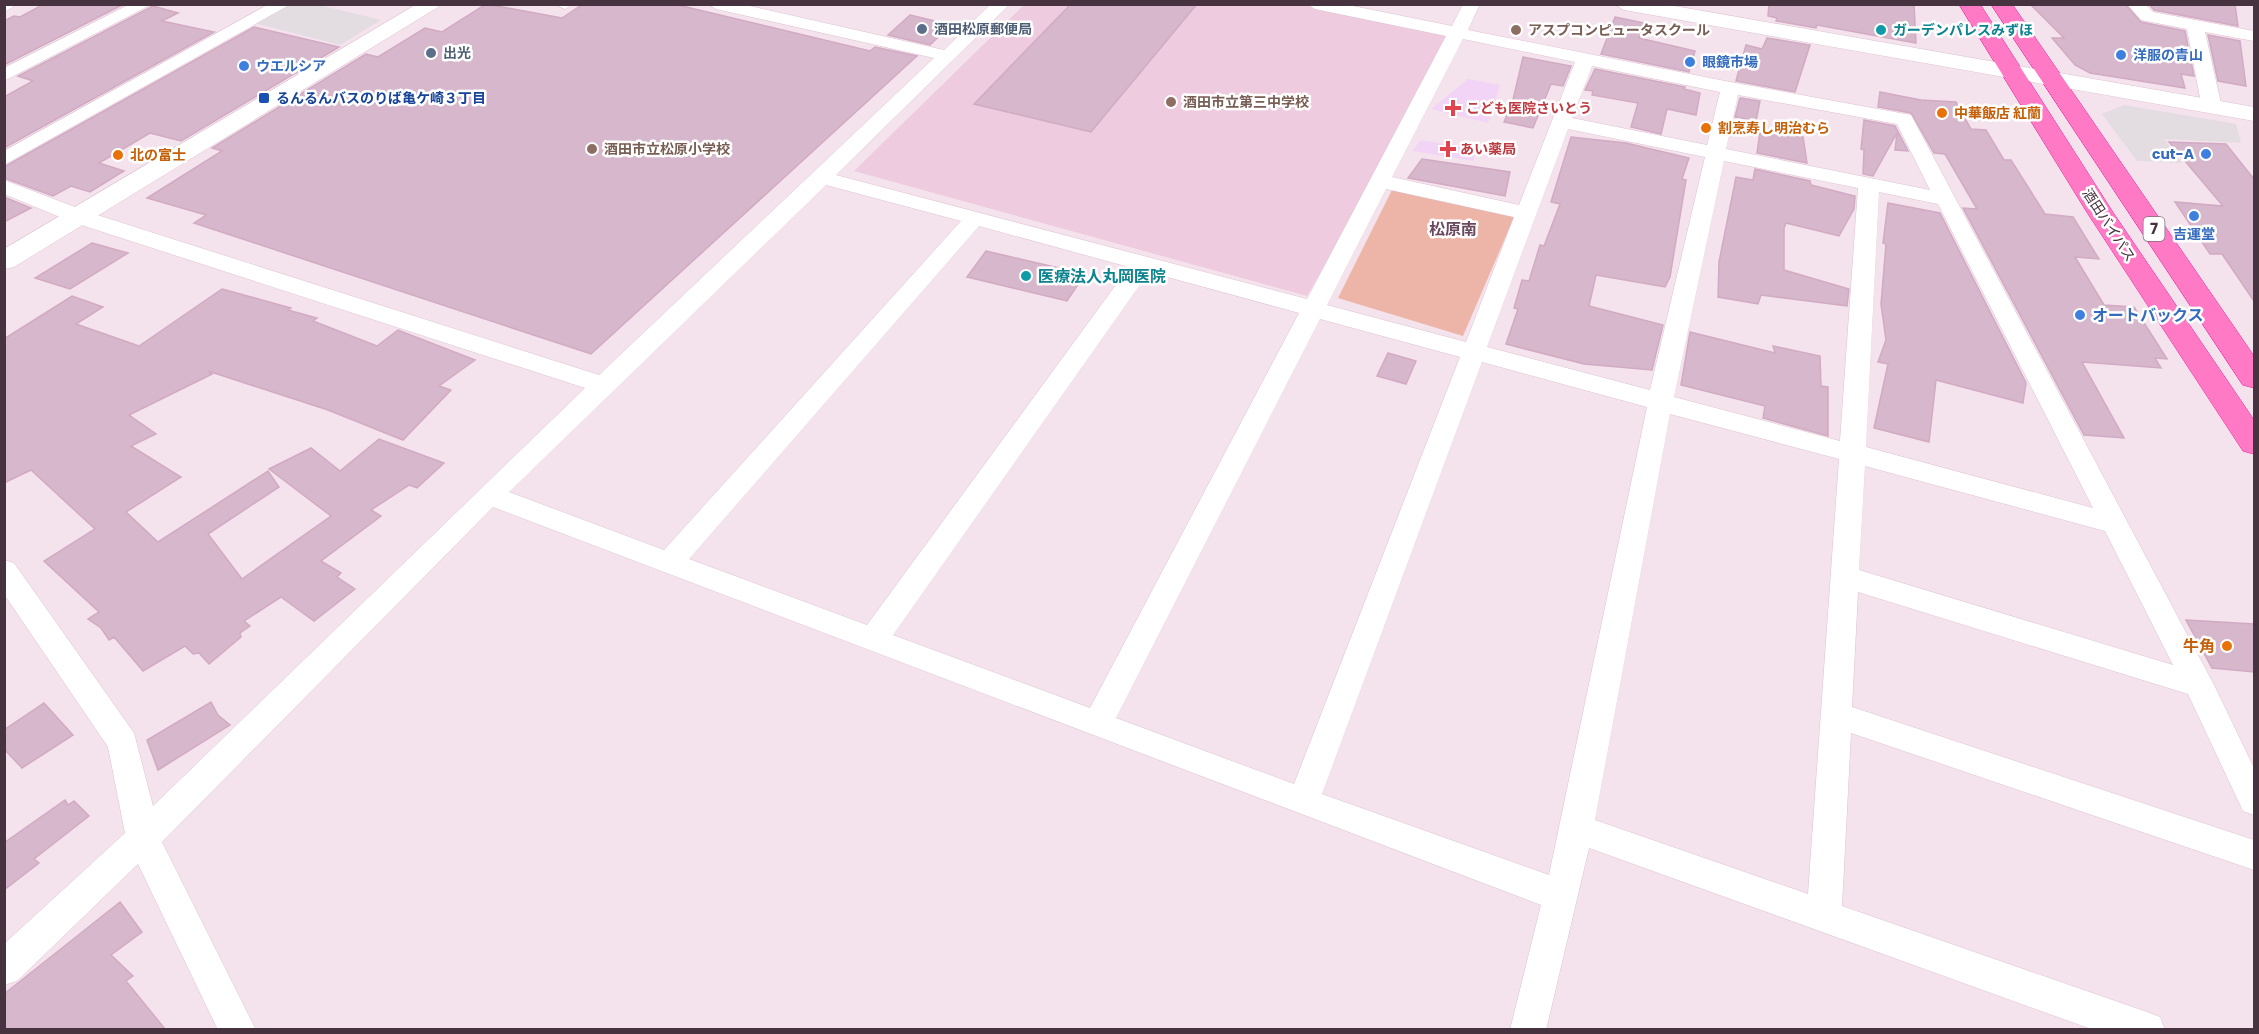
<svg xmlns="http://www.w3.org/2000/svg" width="2259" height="1034" viewBox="0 0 2259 1034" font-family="Poppins,'Noto Sans JP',sans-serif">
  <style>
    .education { fill: #eecbde }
    .medical { fill: #f2d5f6 }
    .green { fill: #edb5a7 }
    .parking { fill: #e3dce1 }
    .building { fill: #d6b7cb; stroke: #d2aac3; stroke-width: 1.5 }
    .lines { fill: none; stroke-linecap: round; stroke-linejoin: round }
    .minor-casing { stroke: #dec2d2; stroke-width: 1 }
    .tertiary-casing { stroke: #dec2d2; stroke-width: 1 }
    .trunk-casing { stroke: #ee23a1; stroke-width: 1 }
    .minor { fill: #fff; fill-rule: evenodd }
    .tertiary { fill: #fff; fill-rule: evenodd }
    .trunk { fill: #ff79c5; fill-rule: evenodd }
    .service-dot { fill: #5c6f8a; stroke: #fff; stroke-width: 2 }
    .education-dot { fill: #8d6e63; stroke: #fff; stroke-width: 2 }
    .culture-dot { fill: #0f9aa8; stroke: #fff; stroke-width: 2 }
    .shop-dot { fill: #3f7fe0; stroke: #fff; stroke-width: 2 }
    .transit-dot { fill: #1a4fb4; stroke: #fff; stroke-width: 2 }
    .health-dot { fill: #e0444e; stroke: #fff; stroke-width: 2 }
    .food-dot { fill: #e8710a; stroke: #fff; stroke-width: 2 }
    .labels { text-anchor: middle; stroke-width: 5; stroke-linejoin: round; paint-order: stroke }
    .far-service-label { font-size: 14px; font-weight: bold; fill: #4e5e75; stroke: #fff; text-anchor: start }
    .far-education-label { font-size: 14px; font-weight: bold; fill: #785e54; stroke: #fff; text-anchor: start }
    .far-culture-label { font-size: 14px; font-weight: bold; fill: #0d838f; stroke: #fff; text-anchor: start }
    .far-shop-label { font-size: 14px; font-weight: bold; fill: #366cbe; stroke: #fff; text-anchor: start }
    .far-transit-label { font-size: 14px; font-weight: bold; fill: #164399; stroke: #fff; text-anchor: start }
    .far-health-label { font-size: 14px; font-weight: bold; fill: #be3a42; stroke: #fff; text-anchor: start }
    .far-food-label { font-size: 14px; font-weight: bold; fill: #c56008; stroke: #fff; text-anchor: start }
    .far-street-label { font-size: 14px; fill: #46333f; stroke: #fff }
    .shield { fill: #fff; stroke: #7e7079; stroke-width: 1.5 }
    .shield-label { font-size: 15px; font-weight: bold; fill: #46333f }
    .far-quarter-label { font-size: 16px; font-weight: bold; fill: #6a495e; stroke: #fff }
    .culture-label { font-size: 16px; font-weight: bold; fill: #0d838f; stroke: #fff; text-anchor: start }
    .shop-label { font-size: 16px; font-weight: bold; fill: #366cbe; stroke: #fff; text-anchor: start }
    .food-label { font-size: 16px; font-weight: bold; fill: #c56008; stroke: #fff; text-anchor: end }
  </style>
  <rect width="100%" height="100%" fill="#f4e3ec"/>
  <path class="education" d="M1024 5H1315L1457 33 1307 296 854 171Z"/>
  <path class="medical" d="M1468 79 1500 85 1488 123 1431 109Z
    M1421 140 1475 149 1474 161 1412 151Z"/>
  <path class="green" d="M1392 190 1515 215 1463 336 1338 298Z"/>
  <path class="parking" d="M292 4 319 5 381 20 340 45 254 23Z
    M2124 105 2236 124 2241 143 2164 139 2182 163 2137 161 2102 114Z"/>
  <path class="building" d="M44 4H124L4 65V21L14 16 20 17Z
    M486 4 562 18 583 4H674L870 51 875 47 917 56 591 354 194 223 206 215 147 198 222 151 212 148 366 54 378 57 425 28 442 32Z
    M1071 4H1197L1091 132 974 104Z
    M1769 4H1914L1916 43 1817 25 1816 28 1776 21 1777 18 1768 16Z
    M2030 4H2125L2141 22 2185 31 2194 76 2181 74 2185 88 2090 73 2075 65 2052 38H2064Z
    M2149 4H2235L2238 26 2154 10Z
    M153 6 178 13 162 21 214 32 4 148V97L33 81 18 76Z
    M910 15 951 25 930 45 888 35Z
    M1615 17 1644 23 1639 38 1695 51 1689 72 1601 54Z
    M254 27 339 47 181 141 150 133 99 163 124 171 90 192 71 186 53 196 4 178V167Z
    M2208 35 2240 41 2246 86 2218 81Z
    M1767 38 1810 45 1795 92 1736 81 1746 45 1762 49Z
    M1523 57 1571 66 1563 86 1551 84 1533 128 1504 122 1512 104Z
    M1595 69 1685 87 1684 89 1700 93 1696 115 1667 109 1661 134 1631 127 1638 103 1592 95 1593 91 1585 90Z
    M1880 92 1921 100 1956 102 1971 129 1986 130 2004 160H2011L2045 214 2073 217 2099 259 2075 257 2104 305 2134 307 2167 359 2155 358 2161 368 2082 362 2124 438 2084 435 1963 208 1977 209 1945 154 1934 153 1911 113 1878 107Z
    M1740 98 1760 101 1756 121 1735 117Z
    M1864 120 1895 126 1908 151 1895 150 1897 133 1873 176 1863 174 1864 150 1861 149Z
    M1760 131 1803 137 1807 163 1757 153Z
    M1571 137 1626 143 1689 158 1682 179 1686 180 1670 277 1665 287 1596 275 1589 306 1663 325 1652 370 1584 364 1506 344 1518 309 1514 308 1522 280 1529 281 1540 245 1544 246 1560 204 1551 202Z
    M2169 142 2226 144 2254 179V301L2222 254H2210L2175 202 2223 206Z
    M1422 159 1510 172 1505 196 1408 178Z
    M1755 169 1810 181 1811 185 1855 196 1854 209 1839 236 1786 223 1784 228V270L1849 289 1847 306 1761 295 1758 304 1718 297 1719 262 1736 177 1753 180Z
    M4 197 31 208 4 222Z
    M1888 203 1940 213 2026 383 2023 403 1936 380 1929 442 1874 428 1888 364 1878 362 1886 340 1881 304 1886 244 1883 243Z
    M92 243 128 253 70 289 35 278Z
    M986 251 1085 274 1067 301 967 277Z
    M222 289 291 308 288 310 317 318 313 321 377 346 398 330 475 360 439 386 451 390 403 440 328 410 208 371 212 374 129 415 156 434 131 446 181 477 126 512 158 542 268 471 279 487 208 534 242 579 331 516 269 469 311 448 340 471 379 439 444 463 417 488 409 485 371 510 381 516 321 561 341 573 337 577 355 589 314 621 281 597 244 621 250 626 240 633 241 637 209 664 199 653 193 654 185 646 143 671 114 637 109 640 101 628 88 619 99 612 44 561 95 529 31 470 4 483V339L72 296 103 307 76 324 139 346Z
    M1690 332 1775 353 1773 346 1820 356 1821 386 1828 387V436L1763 418 1765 406 1681 385Z
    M1388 353 1416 361 1406 384 1377 376Z
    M2186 620 2254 624V672L2212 668Z
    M211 702 218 715 230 725 158 770 147 740Z
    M44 703 73 735 22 768 4 749V730Z
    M65 800 68 805 74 801 89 816 34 859 39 863 4 890V843Z
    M120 902 142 932 111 955 133 976 126 981 165 1029H4V994Z"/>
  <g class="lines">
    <g class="minor-casing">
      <path id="minor" d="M4 4H18L4 12Z
        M130 4H152L4 81V68Z
        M269 4H291L4 165V151Z
        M554 4H573L565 9Z
        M708 4H741L944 50 991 4H1010L836 175 1307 299 1446 36 1315 9 1307 4H1343L1452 26 1463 4H1480L1468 30 1730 82 1911 115 2214 685 2254 768V815L2243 811 2188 694 1858 592 1852 707 2254 840V870L1851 733 1842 906 2147 1012 2160 1017 2165 1030H2094L1589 848 1546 1030H1510L1541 905 493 507 162 842 256 1030H218L138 864 17 981 4 985V944L125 833 108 747 4 594V560L14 563 134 733 153 806 585 388 72 222 4 194V180L88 212 599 375 934 58 716 9ZM1463 39 1575 62 1519 205 1392 177ZM1592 66 1720 92 1707 145 1572 118ZM1738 95 1897 124 1930 190 1726 149ZM1568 129 1705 157 1650 390 1487 347ZM1724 161 1858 188 1840 441 1674 397ZM826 185 961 221 664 550 509 492ZM1386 189 1514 217 1466 342 1327 305ZM1879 192 1938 204 2093 508 1866 447ZM979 226 1129 267 867 625 689 559ZM1149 272 1299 313 1090 708 893 635ZM1320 319 1460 357 1294 784 1116 718ZM1482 362 1647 407 1549 875 1322 794ZM1670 414 1839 459 1808 894 1595 820ZM1865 466 2105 531 2173 665 1859 570Z
        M2127 4H2145L2153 12 2254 31V41L2205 32 2222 108 2219 112H2205L2202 108 2187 29 2141 20Z"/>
    </g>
    <g class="tertiary-casing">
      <path id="tertiary" d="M417 4H443L14 267 4 269V249Z
        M1614 4H1663L2254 107V121L1624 10Z"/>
    </g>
    <g class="trunk-casing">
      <path id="trunk" d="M1959 4H1980L2114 214 2254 420V454L2243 451 2088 214Z
        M1991 4H2012L2254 356V388L2243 385Z"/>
    </g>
    <use href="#minor" class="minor"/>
    <use href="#tertiary" class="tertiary"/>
    <use href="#trunk" class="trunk"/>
  </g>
  <g class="service-dot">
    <circle cx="922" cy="29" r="6"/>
    <circle cx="431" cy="53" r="6"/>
  </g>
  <g class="education-dot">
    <circle cx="1516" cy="30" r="6"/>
    <circle cx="1171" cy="102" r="6"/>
    <circle cx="592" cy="149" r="6"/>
  </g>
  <g class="culture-dot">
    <circle cx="1881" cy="30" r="6"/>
    <circle cx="1026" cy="276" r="6"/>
  </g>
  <g class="shop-dot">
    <circle cx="2121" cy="55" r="6"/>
    <circle cx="1690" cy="62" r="6"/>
    <circle cx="244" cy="66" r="6"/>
    <circle cx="2206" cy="154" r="6"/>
    <circle cx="2194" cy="216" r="6"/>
    <circle cx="2080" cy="315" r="6"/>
  </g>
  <rect class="transit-dot" x="258" y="92" width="12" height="12" rx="3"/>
  <g class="health-dot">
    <path d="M1450 99h6v6h6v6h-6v6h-6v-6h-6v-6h6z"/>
    <path d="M1445 140h6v6h6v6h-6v6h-6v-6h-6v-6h6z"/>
  </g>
  <g class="food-dot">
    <circle cx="1942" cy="113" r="6"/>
    <circle cx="1706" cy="128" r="6"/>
    <circle cx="118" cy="155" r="6"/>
    <circle cx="2227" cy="646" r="6"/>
  </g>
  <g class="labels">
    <g class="far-service-label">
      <text x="934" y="34">酒田松原郵便局</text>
      <text x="443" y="58">出光</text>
    </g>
    <g class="far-education-label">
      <text x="1528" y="35">アスプコンピュータスクール</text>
      <text x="1183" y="107">酒田市立第三中学校</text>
      <text x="604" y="154">酒田市立松原小学校</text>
    </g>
    <g class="far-culture-label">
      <text x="1893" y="35">ガーデンパレスみずほ</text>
    </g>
    <g class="far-shop-label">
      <text x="2133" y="60">洋服の青山</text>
      <text x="1702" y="67">眼鏡市場</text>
      <text x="256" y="71">ウエルシア</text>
      <text x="2194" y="159" text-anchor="end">cut-A</text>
      <text x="2194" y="239" text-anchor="middle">吉運堂</text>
    </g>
    <g class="far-transit-label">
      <text x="276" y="103">るんるんバスのりば亀ケ崎３丁目</text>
    </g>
    <g class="far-health-label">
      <text x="1466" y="113">こども医院さいとう</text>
      <text x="1460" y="154">あい薬局</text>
    </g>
    <g class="far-food-label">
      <text x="1954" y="118">中華飯店 紅蘭</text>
      <text x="1718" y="133">割烹寿し明治むら</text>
      <text x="130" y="160">北の富士</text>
    </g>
    <g class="far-street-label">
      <text transform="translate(2109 225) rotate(57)" y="5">酒田バイパス</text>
    </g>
    <rect class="shield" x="2143.5" y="217" width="21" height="24" rx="4.5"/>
    <g class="shield-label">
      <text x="2154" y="234">7</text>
    </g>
    <g class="far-quarter-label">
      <text x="1453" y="235">松原南</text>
    </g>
    <g class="culture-label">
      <text x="1038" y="282">医療法人丸岡医院</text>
    </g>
    <g class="shop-label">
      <text x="2092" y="321">オートバックス</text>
    </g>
    <g class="food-label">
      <text x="2215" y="652">牛角</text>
    </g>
  </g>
  <rect width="2259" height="1034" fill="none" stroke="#46333f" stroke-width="12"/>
</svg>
